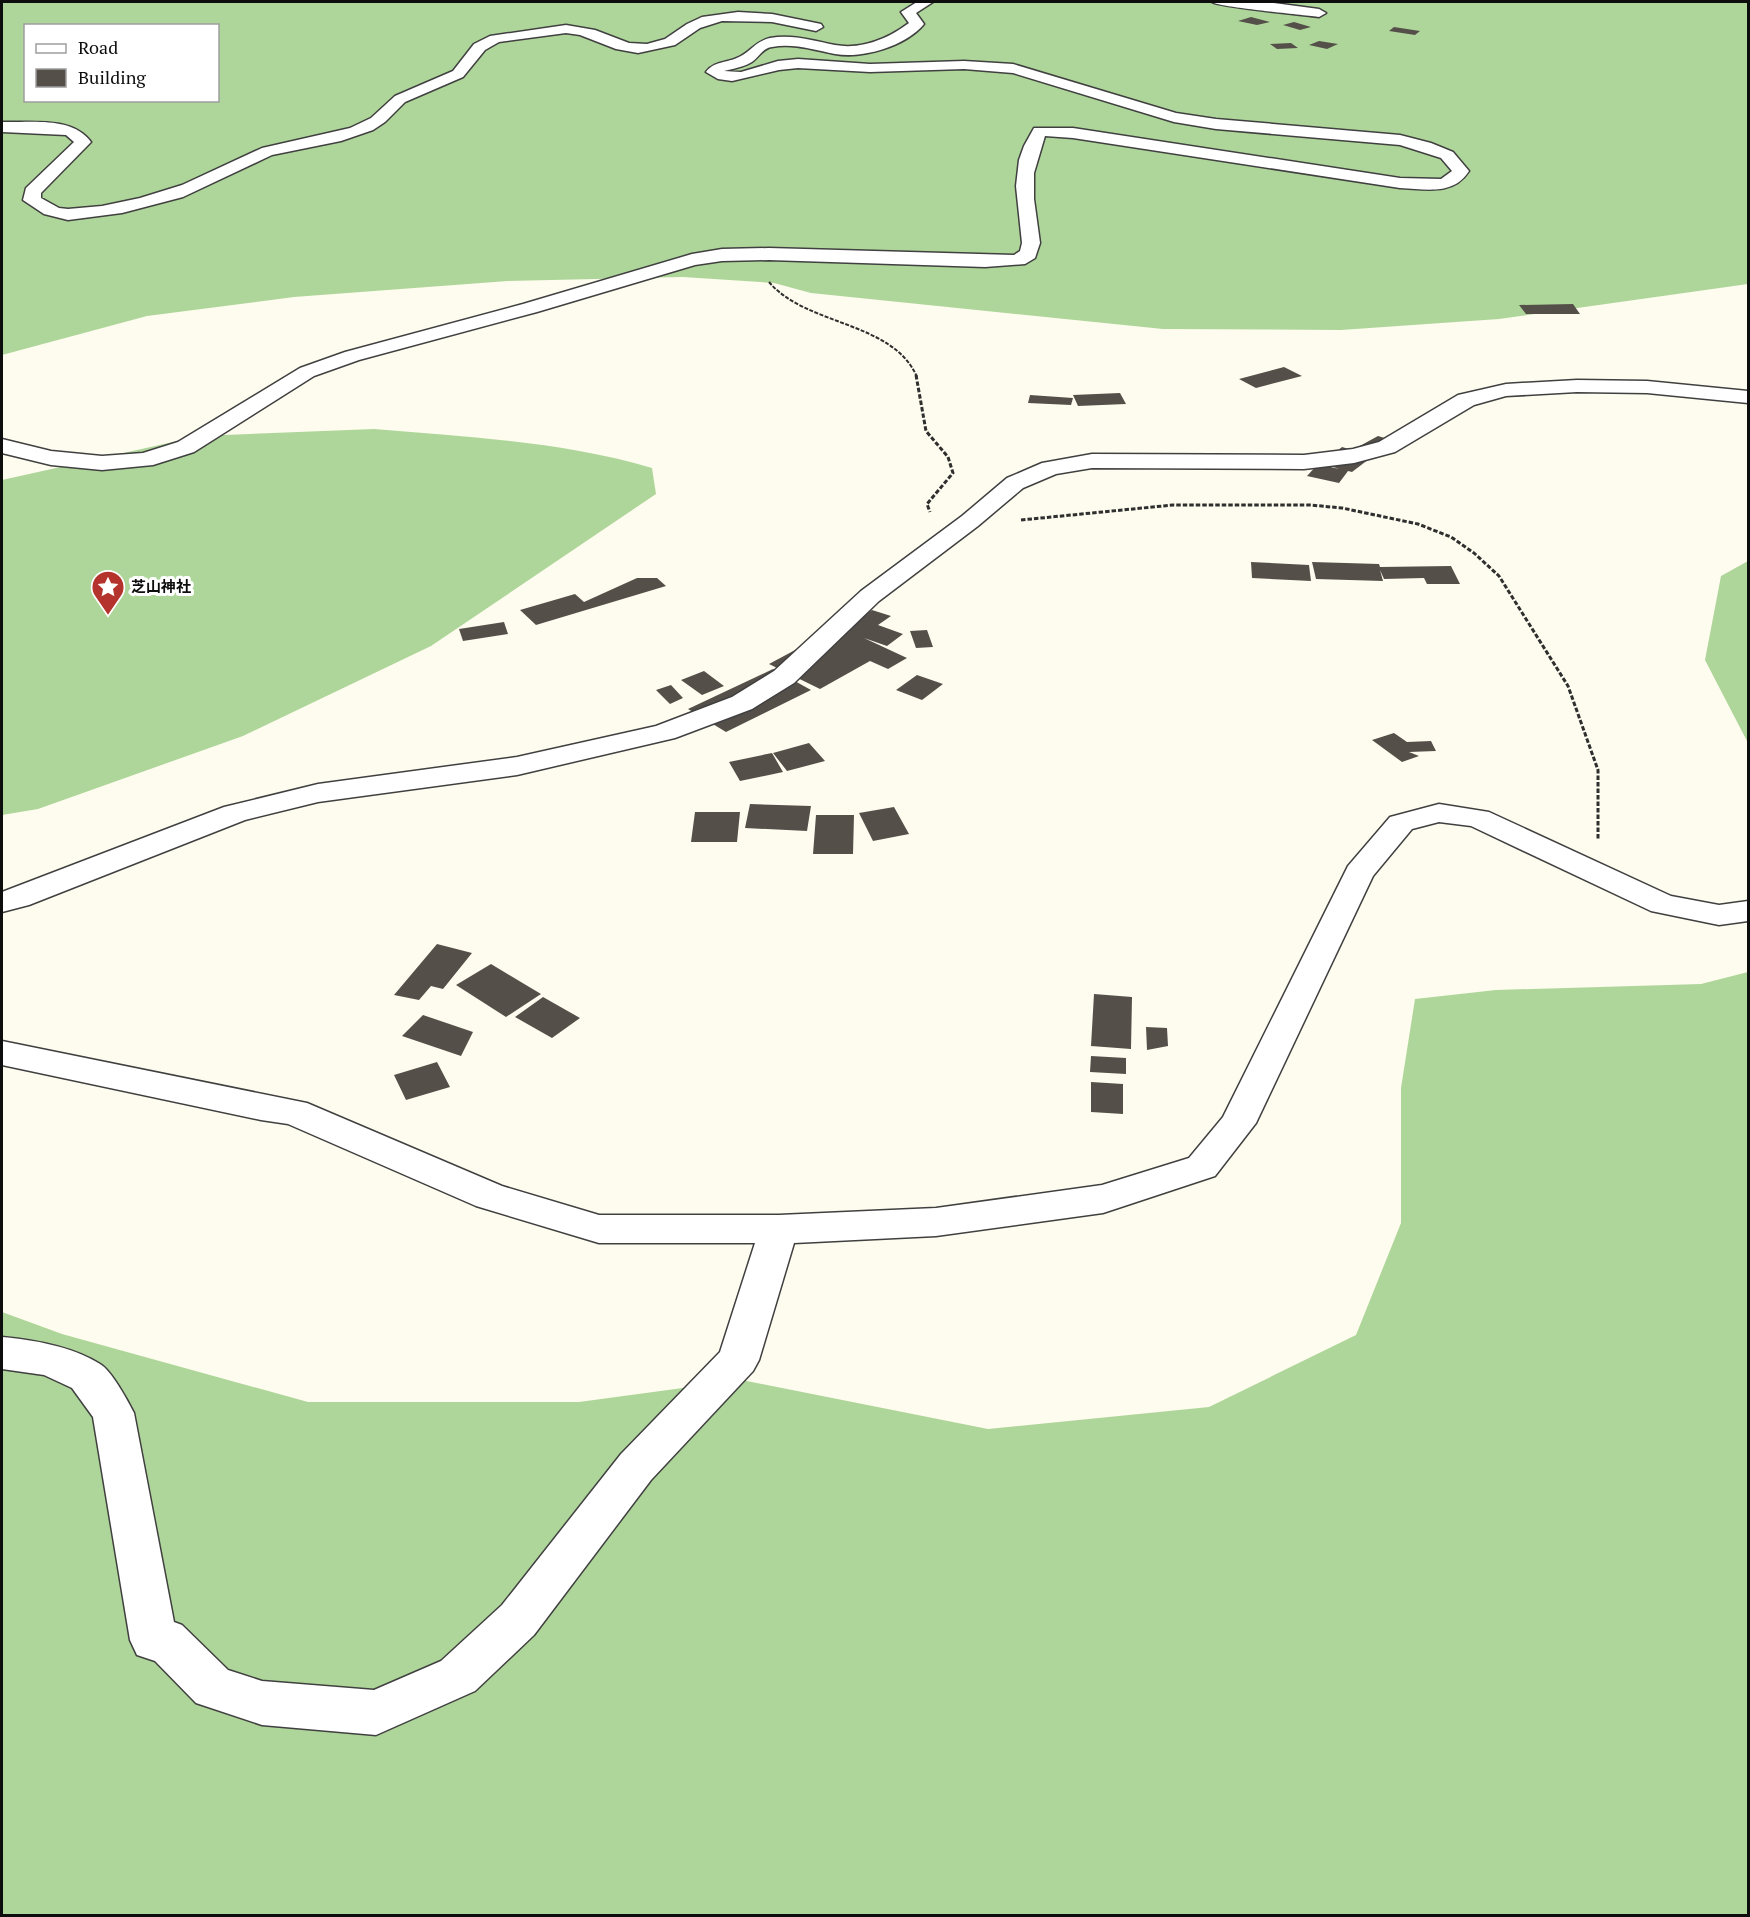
<svg xmlns="http://www.w3.org/2000/svg" width="1750" height="1917" viewBox="0 0 1750 1917" font-family="'PT Serif','Noto Sans JP',serif">
  <style>
    .forest { fill: #afd69a; fill-rule: evenodd }
    .building { fill: #554f4a }
    .lines { fill: none; stroke-linecap: round; stroke-linejoin: round }
    .street-casing { stroke: #404040; stroke-width: 3 }
    .path-far1 { stroke: #2f2f2f; stroke-width: 2; stroke-dasharray: 4 1.5; stroke-linecap: butt }
    .path { stroke: #2f2f2f; stroke-width: 3; stroke-dasharray: 4.5 2; stroke-linecap: butt }
    .street { fill: #fff; fill-rule: evenodd }
    .labels { text-anchor: middle; stroke-width: 6; stroke-linejoin: round; paint-order: stroke }
    .far-poi-label { font-size: 15px; font-weight: bold; fill: #0d0d0d; stroke: #fff; text-anchor: start }
  </style>
  <rect width="100%" height="100%" fill="#fefcee"/>
  <path class="forest" d="M2 2H1748V284L1499 319 1341 330 1163 329 811 293 774 283 683 277 508 281 294 297 147 316 2 355ZM26 26H218V100H26Z
    M374 429C467 437 562 441 652 468L656 494 431 646 243 736 38 809 2 815V480L200 436Z
    M1748 561V743L1705 660 1721 576Z
    M1748 972V1915H2V1312L62 1334 308 1402H579L742 1380 988 1429 1209 1407 1356 1335 1401 1223V1088L1415 999 1496 990 1701 984Z"/>
  <path class="building" d="M1251 17 1270 22 1257 25 1238 21Z
    M1294 22 1311 27 1300 30 1283 25Z
    M1394 27 1420 31 1415 35 1389 31Z
    M1319 41 1338 44 1327 49 1309 45Z
    M1291 43 1298 48 1277 49 1270 44Z
    M1573 304 1580 314H1526L1519 305Z
    M1284 367 1302 376 1256 388 1239 379Z
    M1120 393 1126 404 1078 406 1073 395Z
    M1030 395 1073 398 1071 405 1028 403Z
    M1378 436 1401 443 1356 448Z
    M1342 447 1373 456 1352 472 1348 471 1339 483 1307 476 1318 464 1339 469 1322 463Z
    M1251 562 1309 565 1311 581 1252 578Z
    M1312 562 1379 564 1380 567 1451 566 1460 584H1427L1424 578 1384 579 1380 570 1383 581 1316 579Z
    M637 578H657L666 586 536 625 520 610 575 594 584 602Z
    M872 610 891 616 878 625 903 634 887 646 864 638 907 658 888 669 870 661 820 689 769 664 838 627 845 630Z
    M504 622 508 634 463 641 459 629Z
    M927 630 933 647 916 648 910 631Z
    M773 669 811 690 726 732 688 709Z
    M704 671 724 686 702 695 681 680Z
    M917 675 943 684 922 700 896 690Z
    M671 685 683 698 670 704 656 690Z
    M1394 733 1407 742 1431 741 1436 751 1409 752 1419 756 1402 762 1372 740Z
    M809 743 825 761 787 771 773 753Z
    M772 753 783 772 740 781 729 762Z
    M750 804 811 806 807 831 745 828Z
    M894 807 909 834 873 841 859 813Z
    M695 812H740L737 842H691Z
    M816 815H854L853 854H813Z
    M437 944 472 953 443 989 431 986 419 1000 394 995Z
    M491 964 541 994 506 1017 456 985Z
    M1094 994 1132 997 1131 1049 1091 1046Z
    M543 997 580 1018 552 1038 515 1017Z
    M423 1015 473 1032 461 1056 402 1036Z
    M1146 1027 1167 1028 1168 1046 1147 1050Z
    M1091 1056 1126 1058V1074L1090 1072Z
    M437 1062 450 1087 406 1100 394 1075Z
    M1091 1082 1123 1084V1114L1091 1112Z"/>
  <g class="lines">
    <g class="street-casing">
      <path id="street" d="M917 2H933L916 13 924 24C906 46 863 59 835 54 814 50 794 43 772 47 762 48 758 59 750 63 743 67 732 69 724 71L741 72 778 61 798 59 870 64 964 61 1013 64 1176 113 1216 119 1400 135 1431 143 1453 152 1469 171C1453 196 1426 189 1400 188L1073 138 1045 136 1034 173V199L1040 243 1035 258 1025 264 985 267 769 260 722 261 695 265 537 312 359 360 314 376 194 452 153 465 102 470 51 465 2 453V439L51 451 102 456 143 453 178 442 300 368 345 352 523 304 692 254 722 249 769 248 1014 255 1020 251 1022 243 1016 186 1019 160 1024 146 1034 128H1073L1400 178 1441 179 1452 171 1441 158 1400 145 1216 129 1174 122 1013 73 964 69 870 72 798 68 779 70 732 81 718 79 706 72C714 61 727 63 739 57 752 51 754 42 770 38 793 34 814 41 835 45 862 50 889 38 909 23L901 12Z
        M1212 2H1267L1319 9 1326 13 1319 17C1304 15 1217 7 1212 2Z
        M738 12 772 14 821 24 823 27 816 31 772 22 722 21 700 28 675 45 638 53 616 49 580 35 566 33 499 42 485 50 463 77 405 102 385 122 373 130 341 141 272 155 183 197 122 213 68 220 44 214 23 200 26 188 74 142 66 135 2 132V122C31 123 72 116 91 142L41 193V198L59 208 68 209 102 206 140 198 182 185 262 148 350 128 371 118 395 96 453 71 474 44 490 36 566 25 595 30 629 43 647 44 665 39 687 24 702 17Z
        M1577 380 1647 381 1748 391V403L1647 393 1577 392 1506 396 1474 405 1395 452 1354 463 1304 469 1092 468 1056 474 1023 488 978 526 879 601 794 683 752 709 675 738 517 775 318 802 245 820 29 905 2 912V892L224 807 318 784 517 757 656 726 732 697 774 671 861 591 962 516 1007 478 1042 463 1092 454 1304 455 1353 449 1379 442 1458 395 1506 384Z
        M1439 804 1489 812 1671 896 1719 905 1748 901V921L1719 925 1651 911 1471 826 1439 822 1412 829 1373 876 1256 1123 1215 1176 1103 1213 936 1236 794 1243 759 1360 753 1371 651 1480 534 1635 475 1691 376 1735 262 1725 196 1703 155 1661 137 1655 130 1640 93 1417 72 1388 44 1375 2 1369V1337C34 1340 71 1346 100 1364 111 1370 128 1401 134 1413L174 1622 182 1625 228 1670 262 1681 374 1690 441 1661 502 1605 621 1454 720 1352 755 1243H599L476 1206 288 1124 261 1120 2 1065V1041L307 1103 502 1186 599 1215H779L936 1208 1102 1185 1189 1158 1223 1117 1348 866 1390 817Z"/>
    </g>
    <path class="path-far1" d="M769 282C806 326 893 321 917 377"/>
    <path class="path" d="M916 375 926 431 948 457 953 473 927 504 930 512
      M1021 520 1173 505H1310L1342 508 1418 524 1451 537 1474 553 1499 576 1568 686 1598 770V839"/>
    <use href="#street" class="street"/>
  </g>
  <defs>
    <g id="sight-pin" transform="scale(1.725)"><path d="M0 17L-7.5 6A9.5 9.5 0 1 1 7.5 6Z" fill="#b4342d" stroke="#fff"/><path d="M0-6L1.8-2.2L6-1.7L2.9 1.2L3.7 5.4L0 3.3L-3.7 5.4L-2.9 1.2L-6-1.7L-1.8-2.2Z" fill="#fff"/></g>
  </defs>
  <g fill-rule="evenodd">
    <use href="#sight-pin" x="108" y="587"/>
  </g>
  <g class="labels">
    <g class="far-poi-label">
      <text x="131" y="592">芝山神社</text>
    </g>
  </g>
  <rect width="1750" height="1917" fill="none" stroke="#0d0d0d" stroke-width="6"/>
  <rect x="24" y="24" width="195" height="78" fill="#ffffff" stroke="#9e9e9e" stroke-width="1.5"/>
  <rect x="36" y="44" width="30" height="9" fill="#ffffff" stroke="#9e9e9e" stroke-width="1.5"/>
  <text x="78" y="54" font-size="18" fill="#0d0d0d">Road</text>
  <rect x="36" y="69" width="30" height="18" fill="#554f4a" stroke="#9e9e9e" stroke-width="1.5"/>
  <text x="78" y="84" font-size="18" fill="#0d0d0d">Building</text>
</svg>
